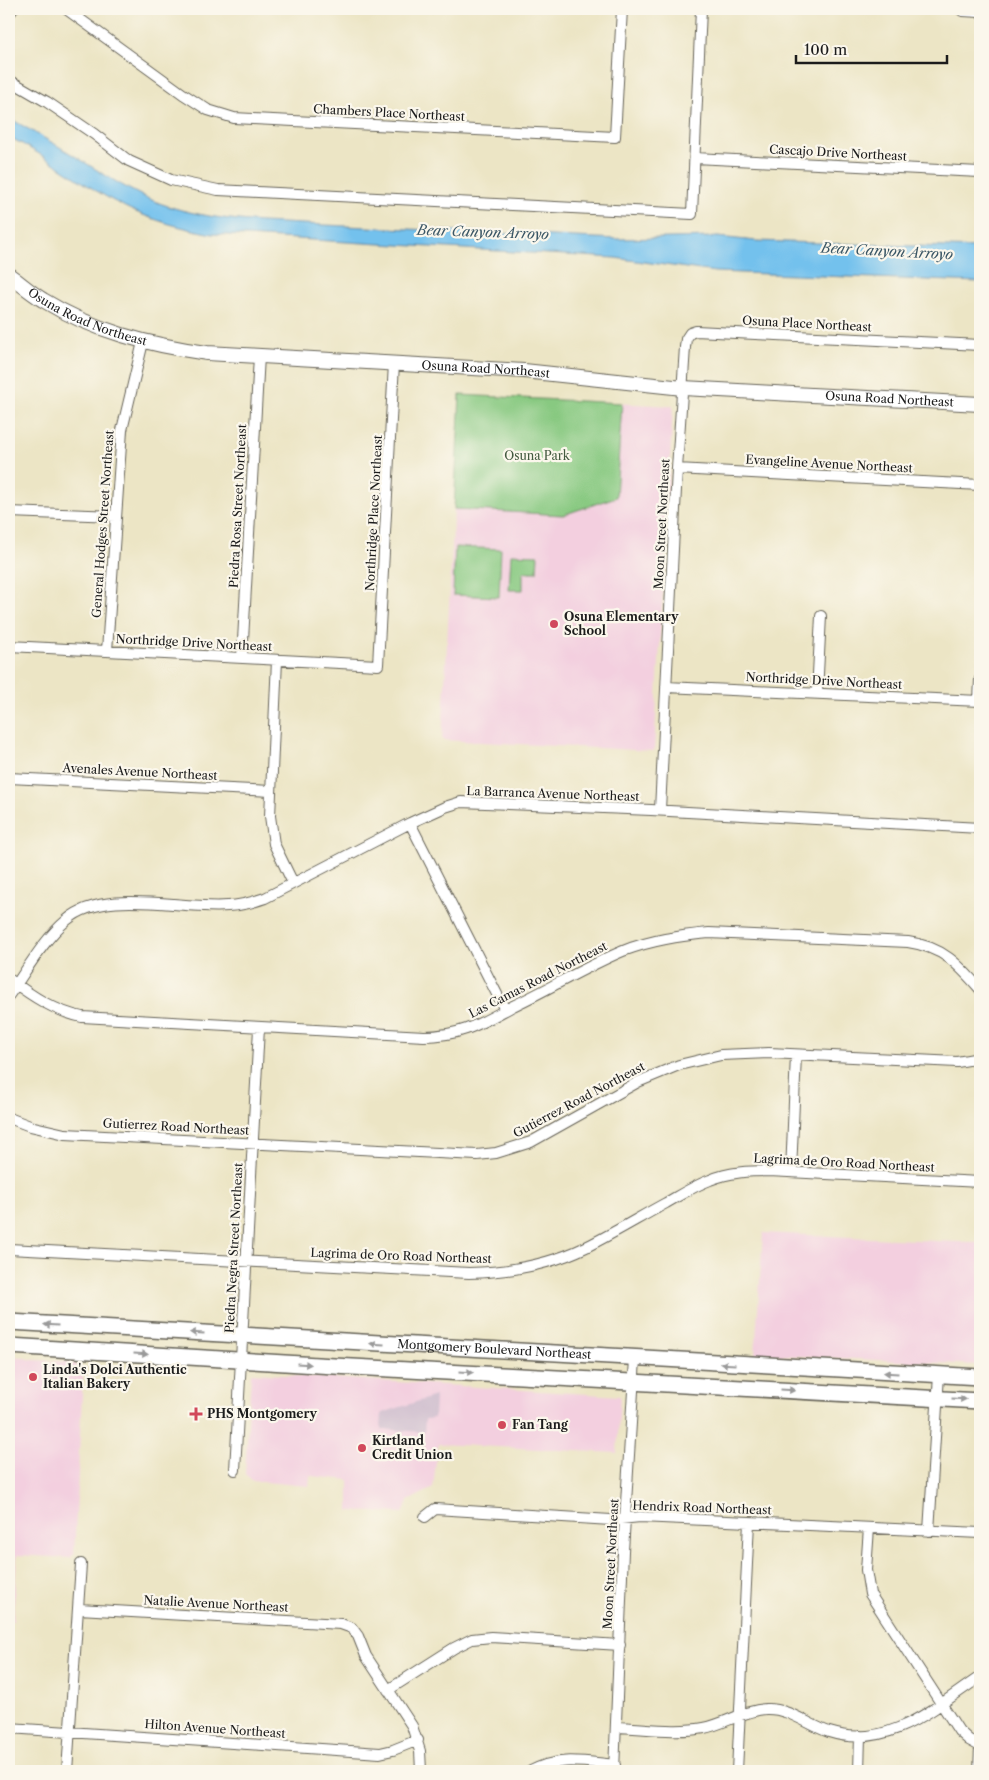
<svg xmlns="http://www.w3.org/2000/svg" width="989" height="1780" viewBox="0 0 989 1780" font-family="'Libre Caslon Text',serif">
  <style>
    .built { fill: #f3cfdf }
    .industrial { fill: #cfbdce }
    .green { fill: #88c981; stroke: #52724e }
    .water { fill: #73c1ed; stroke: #486e84 }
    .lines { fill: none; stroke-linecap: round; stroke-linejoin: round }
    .street-casing { stroke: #656257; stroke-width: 12 }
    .secondary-casing { stroke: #656257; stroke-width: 16 }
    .primary-casing { stroke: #656257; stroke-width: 18 }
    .street { stroke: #fff; stroke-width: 10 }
    .secondary { stroke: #fff; stroke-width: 14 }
    .primary { stroke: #fff; stroke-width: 15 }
    .oneway { fill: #999 }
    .poi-dot { fill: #d1495b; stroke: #fbf7ec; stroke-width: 2 }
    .labels { text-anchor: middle; stroke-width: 4.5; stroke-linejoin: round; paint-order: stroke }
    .street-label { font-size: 12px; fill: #1c1c1c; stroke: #fbf7ec }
    .park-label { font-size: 12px; fill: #42593f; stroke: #fbf7ec }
    .poi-label { font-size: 12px; font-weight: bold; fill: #1c1c1c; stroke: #fbf7ec; text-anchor: start }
    .water-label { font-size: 14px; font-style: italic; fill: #3a5665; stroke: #fbf7ec }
  </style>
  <rect width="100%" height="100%" fill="#fbf7ec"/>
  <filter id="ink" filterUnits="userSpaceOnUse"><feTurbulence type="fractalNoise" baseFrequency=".02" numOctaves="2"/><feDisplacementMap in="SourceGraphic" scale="10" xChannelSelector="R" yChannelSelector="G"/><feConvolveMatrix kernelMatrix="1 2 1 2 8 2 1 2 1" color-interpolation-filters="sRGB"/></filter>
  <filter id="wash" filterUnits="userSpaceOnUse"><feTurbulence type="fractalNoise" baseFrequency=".0096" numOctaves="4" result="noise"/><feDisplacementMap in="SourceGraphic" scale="20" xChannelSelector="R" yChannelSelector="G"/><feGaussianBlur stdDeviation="1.12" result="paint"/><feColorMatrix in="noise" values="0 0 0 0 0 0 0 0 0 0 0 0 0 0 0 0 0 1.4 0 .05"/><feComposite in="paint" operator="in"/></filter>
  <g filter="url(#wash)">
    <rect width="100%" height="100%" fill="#ece5c5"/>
    <path class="built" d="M460 395 673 406 654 751 442 740Z
      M763 1233 980 1243V1365L755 1354Z
      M9 1355 34 1360 68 1362 75 1364 80 1369 83 1375 74 1555H72L71 1558 17 1555 13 1621H9Z
      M251 1373 620 1396 617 1453 438 1444 433 1488 408 1501 403 1513 349 1511V1480L310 1476 309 1486 253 1481 245 1474Z"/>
    <path class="industrial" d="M435 1396 434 1418 425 1419 424 1432 381 1429 382 1413Z"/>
    <path class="green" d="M460 395 622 403 616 497 563 515 454 509Z
      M455 547 501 549 499 597 453 595Z
      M511 554 538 555 537 572H523V590H509Z"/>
    <path class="water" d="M9 118C32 131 55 144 78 158 100 172 123 187 147 198 183 214 222 219 262 222L617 239 718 237 756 241 980 248V282L715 272 615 258 212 234C182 228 154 221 127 208 86 188 50 157 9 137Z"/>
  </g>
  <g filter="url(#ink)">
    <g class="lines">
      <g class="street-casing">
        <path id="street" d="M66 9 183 94 208 110 234 118 615 137 622 9
          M9 14 13 9
          M9 80 47 102 94 134 129 161 171 180 218 190 692 214 701 9
          M695 158 980 172
          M677 469 980 485
          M9 512 115 516
          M9 646 378 665 394 363
          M107 651 122 430 143 342
          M242 658 259 356
          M277 660 270 816 274 844 293 883
          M666 687 980 701
          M817 693 821 616
          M979 701 980 679
          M9 778 271 791
          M660 810 677 469 685 347 686 339 690 333 696 331 980 345
          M410 823 505 1010
          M9 979C32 996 54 1011 82 1017L424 1036C462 1036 481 1023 513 1006 549 989 587 966 623 951 651 940 679 936 709 933L908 942C943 947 958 964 980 989
          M9 995C27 970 43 940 67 920 104 887 181 910 228 906 241 906 253 902 265 898L410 823 445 807 461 802 651 810 980 828
          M9 1118 30 1126 65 1134 477 1155 496 1153 531 1142 638 1082 679 1065 721 1055 769 1053 957 1062 974 1059 980 1055
          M791 1172 796 1055
          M9 1249 469 1273C511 1272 549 1265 586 1247 614 1233 640 1217 666 1203 680 1195 694 1186 710 1180 729 1172 749 1171 769 1171L980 1182
          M235 1470 259 1028
          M425 1517 435 1509 611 1520 640 1517 980 1533
          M869 1528 866 1570 870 1594 959 1731 969 1740 980 1746
          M929 1531 939 1375
          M79 1609 341 1624 352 1628 358 1636 366 1656 412 1726 420 1751 421 1771
          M388 1690 454 1648 472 1639 491 1637 620 1645
          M617 1727C645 1728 676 1733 704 1728 725 1724 744 1710 766 1709 789 1708 808 1725 829 1732 888 1751 935 1707 980 1677
          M9 1728 380 1753 393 1750 418 1740
          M67 1771 81 1564
          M531 1771C559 1756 584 1762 615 1765
          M614 1771 623 1551 635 1359
          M737 1771 749 1522
          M859 1771 860 1736
          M979 1771 980 1746"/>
      </g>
      <g class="secondary-casing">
        <g id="secondary">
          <path d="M963 9 980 10"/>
          <path id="s1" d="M9 275C20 283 31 293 43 300 93 331 150 345 207 353L524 371 683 388 980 404"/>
        </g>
      </g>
      <g class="primary-casing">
        <g id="primary">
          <path id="s2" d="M9 1322 980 1377"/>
          <path d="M9 1346 334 1366 980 1401"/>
        </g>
      </g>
      <use href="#street" class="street"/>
      <use href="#secondary" class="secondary"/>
      <use href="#primary" class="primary"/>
    </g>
    <defs><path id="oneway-solid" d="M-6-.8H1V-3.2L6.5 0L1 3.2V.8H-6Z" transform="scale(1.25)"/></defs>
    <g class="oneway">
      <use href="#oneway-solid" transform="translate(51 1325) rotate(-177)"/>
      <use href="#oneway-solid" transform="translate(197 1333) rotate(-177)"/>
      <use href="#oneway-solid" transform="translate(377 1344) rotate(-177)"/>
      <use href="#oneway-solid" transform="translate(141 1354) rotate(3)"/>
      <use href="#oneway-solid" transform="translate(304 1364) rotate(4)"/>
      <use href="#oneway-solid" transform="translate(728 1364) rotate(-177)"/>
      <use href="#oneway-solid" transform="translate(466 1372) rotate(3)"/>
      <use href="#oneway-solid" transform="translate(891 1373) rotate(-177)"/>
      <use href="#oneway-solid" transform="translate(788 1390) rotate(3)"/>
      <use href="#oneway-solid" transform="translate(959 1399) rotate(3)"/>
    </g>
  </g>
  <g class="poi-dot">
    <circle cx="554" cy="624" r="5"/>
    <circle cx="33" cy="1377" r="5"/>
    <path d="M193.5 1406.5h5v5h5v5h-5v5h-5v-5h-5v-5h5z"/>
    <circle cx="502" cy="1425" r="5"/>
    <circle cx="362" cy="1448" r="5"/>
  </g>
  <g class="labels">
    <g class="street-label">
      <text transform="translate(389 113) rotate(3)" y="4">Chambers Place Northeast</text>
      <text transform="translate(838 153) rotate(3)" y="4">Cascajo Drive Northeast</text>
      <text dy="4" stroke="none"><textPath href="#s1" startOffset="90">Osuna Road Northeast</textPath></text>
      <text transform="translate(807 324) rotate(3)" y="4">Osuna Place Northeast</text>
      <text dy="4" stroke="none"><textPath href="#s1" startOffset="495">Osuna Road Northeast</textPath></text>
      <text dy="4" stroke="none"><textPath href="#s1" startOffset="900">Osuna Road Northeast</textPath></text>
      <text transform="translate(829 464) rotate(3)" y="4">Evangeline Avenue Northeast</text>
      <text transform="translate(238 506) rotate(-87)" y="4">Piedra Rosa Street Northeast</text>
      <text transform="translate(374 513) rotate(-87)" y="4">Northridge Place Northeast</text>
      <text transform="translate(103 524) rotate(-86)" y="4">General Hodges Street Northeast</text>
      <text transform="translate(662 524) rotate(-87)" y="4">Moon Street Northeast</text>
      <text transform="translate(194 643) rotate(3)" y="4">Northridge Drive Northeast</text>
      <text transform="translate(824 681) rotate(3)" y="4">Northridge Drive Northeast</text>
      <text transform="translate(140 772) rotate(3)" y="4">Avenales Avenue Northeast</text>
      <text transform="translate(553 794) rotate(2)" y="4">La Barranca Avenue Northeast</text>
      <text transform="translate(538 980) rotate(-27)" y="4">Las Camas Road Northeast</text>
      <text transform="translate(579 1100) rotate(-28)" y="4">Gutierrez Road Northeast</text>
      <text transform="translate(176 1127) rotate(3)" y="4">Gutierrez Road Northeast</text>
      <text transform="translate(844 1163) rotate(3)" y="4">Lagrima de Oro Road Northeast</text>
      <text transform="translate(234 1248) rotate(-87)" y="4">Piedra Negra Street Northeast</text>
      <text transform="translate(401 1256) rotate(2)" y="4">Lagrima de Oro Road Northeast</text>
      <text dy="4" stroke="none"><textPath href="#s2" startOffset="486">Montgomery Boulevard Northeast</textPath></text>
      <text transform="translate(702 1508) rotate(2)" y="4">Hendrix Road Northeast</text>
      <text transform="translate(611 1564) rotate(-87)" y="4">Moon Street Northeast</text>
      <text transform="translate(216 1604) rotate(3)" y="4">Natalie Avenue Northeast</text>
      <text transform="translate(215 1729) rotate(4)" y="4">Hilton Avenue Northeast</text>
    </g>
    <g class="park-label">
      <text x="537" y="460">Osuna Park</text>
    </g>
    <g class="poi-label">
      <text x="564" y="621">Osuna Elementary<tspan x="564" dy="14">School</tspan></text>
      <text x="43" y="1374">Linda's Dolci Authentic<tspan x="43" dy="14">Italian Bakery</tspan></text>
      <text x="207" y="1418">PHS Montgomery</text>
      <text x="512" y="1429">Fan Tang</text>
      <text x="372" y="1445">Kirtland<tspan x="372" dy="14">Credit Union</tspan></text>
    </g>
    <g class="water-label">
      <text transform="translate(483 232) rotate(2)" y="5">Bear Canyon Arroyo</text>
      <text transform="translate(887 251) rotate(3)" y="5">Bear Canyon Arroyo</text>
    </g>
  </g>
  <rect width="989" height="1780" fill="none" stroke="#fbf7ec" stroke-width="30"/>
  <path d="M796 55v8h151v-8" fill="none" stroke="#1c1c1c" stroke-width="2.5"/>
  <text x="804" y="55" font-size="15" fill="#1c1c1c" stroke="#fbf7ec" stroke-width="4" paint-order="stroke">100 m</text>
</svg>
